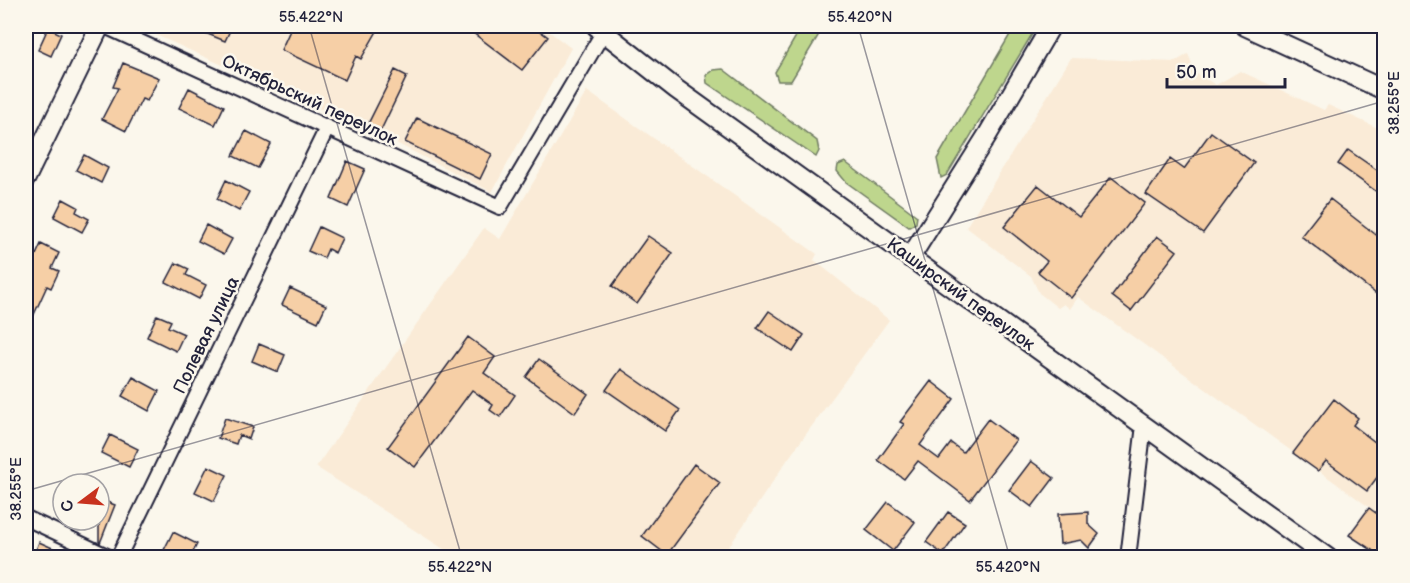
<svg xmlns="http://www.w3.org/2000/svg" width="1410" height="583" viewBox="0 0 1410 583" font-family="'Balsamiq Sans',sans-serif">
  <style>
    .built { fill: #faebd7 }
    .green { fill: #bed68d; stroke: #707c64; stroke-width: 1.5 }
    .building { fill: #f6cfa6; stroke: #22223b; stroke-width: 1.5 }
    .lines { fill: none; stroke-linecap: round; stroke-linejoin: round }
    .street-casing { stroke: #22223b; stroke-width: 18 }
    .secondary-casing { stroke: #22223b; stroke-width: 22 }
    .street { stroke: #fbf7ec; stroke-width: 14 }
    .secondary { stroke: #fbf7ec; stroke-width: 18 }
    .ticks { fill: none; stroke: #22223b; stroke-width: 1.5; stroke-opacity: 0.45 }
    .labels { text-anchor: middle; stroke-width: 5; stroke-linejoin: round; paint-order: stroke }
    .street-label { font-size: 18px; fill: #22223b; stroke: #fbf7ec }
    .neatline { fill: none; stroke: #22223b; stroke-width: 2 }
    .ticks-label { font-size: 15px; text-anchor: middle; fill: #22223b }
  </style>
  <rect width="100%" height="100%" fill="#fbf7ec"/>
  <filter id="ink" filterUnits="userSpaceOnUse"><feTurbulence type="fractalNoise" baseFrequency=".0167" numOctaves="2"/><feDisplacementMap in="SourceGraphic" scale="12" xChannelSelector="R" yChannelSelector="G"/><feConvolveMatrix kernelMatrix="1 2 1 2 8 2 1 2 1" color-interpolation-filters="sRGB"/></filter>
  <g filter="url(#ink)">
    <path class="built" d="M136 26H542L571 48 492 192 398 144Z
      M1188 54 1196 73 1216 85 1240 71 1324 110 1328 105 1384 131V557L1349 535 1369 507 1078 297 1070 309 1064 304 1058 308 1039 293 1031 276 966 227 1071 58 1175 62Z
      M587 91 817 254 814 260 889 320 788 459 722 557H456L316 467 484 228 500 239Z"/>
    <path class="green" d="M802 26H824L791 81H778L775 72Z
      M1015 26H1037L947 175 941 178 937 159Z
      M723 69 817 141 819 151 816 157 707 83 706 75 713 70Z
      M845 162 917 216 916 223 909 227 846 182 837 171 838 165Z"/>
    <path class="building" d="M188 26H232L225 41Z
      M292 26H380L361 59 356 56 345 80 281 50Z
      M464 26H533L548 37 522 70Z
      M48 28 61 34 51 56 38 50Z
      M123 63 159 78 147 101 142 99 126 131 102 119 118 88 113 87Z
      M395 70 407 76 380 132 367 126Z
      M189 88 224 106 215 125 179 108Z
      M417 118 492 154 480 179 405 142Z
      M246 131 271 144 258 168 233 156Z
      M1211 132 1254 163 1203 233 1146 194 1170 159 1184 169Z
      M1348 150 1384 175V197L1338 164Z
      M84 155 108 168 101 183 76 170Z
      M347 161 365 169 348 207 331 199Z
      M1111 177 1145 203 1071 298 1038 272 1047 261 1004 227 1038 185 1079 217Z
      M226 180 249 192 239 211 217 199Z
      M63 199 78 207 76 212 89 219 82 232 54 217Z
      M1330 199 1384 241V300L1301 236Z
      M206 225 232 239 224 254 198 241Z
      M319 227 342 238 335 253 328 249 324 258 308 251Z
      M648 236 673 253 637 304 612 286Z
      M1157 236 1177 251 1131 311 1112 296Z
      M41 244 59 253 52 268 59 271 51 288 47 286 26 332V277Z
      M176 263 189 269 186 275 206 285 199 299 166 282Z
      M290 288 326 305 318 322 282 305Z
      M769 311 804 335 793 352 757 328Z
      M157 315 171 321 168 327 184 334 176 351 147 337Z
      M468 337 495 357 484 373 515 395 500 417 490 410 493 405 472 390 415 467 388 447Z
      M259 344 285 355 278 372 252 361Z
      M539 359 588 394 575 413 526 377Z
      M621 369 680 410 665 431 606 390Z
      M133 377 159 391 149 411 122 396Z
      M931 381 954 399 920 445 939 459 951 443 963 452 988 419 1016 440 970 500 918 461 904 479 878 460 904 424 900 422Z
      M1334 399 1358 418 1353 425 1384 449V468L1367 491 1326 461 1318 471 1293 453Z
      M225 418 253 427 249 439 239 435 236 444 218 438Z
      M110 435 138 449 129 467 101 453Z
      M1031 461 1054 478 1032 507 1009 490Z
      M694 464 720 483 667 555 642 536Z
      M208 466 227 475 214 501 195 492Z
      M99 499 115 505 100 543 99 542Z
      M888 502 915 522 893 551 866 530Z
      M1369 508 1384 519V558L1349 535Z
      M948 512 965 523 943 554 926 542Z
      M1088 512V524L1099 534 1089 548 1081 540 1060 544 1058 514Z
      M173 532 197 544 190 558H174L163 552Z
      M39 542 75 558H33Z"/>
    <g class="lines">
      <g class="street-casing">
        <path id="street" d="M105 26 500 207 607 26
          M26 518 111 558
          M118 558 327 128
          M1128 558 1144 425"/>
      </g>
      <g class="secondary-casing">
        <path id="secondary" d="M596 26 676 89 1328 558
          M1245 26 1384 90
          M26 178 100 26
          M910 258 988 134 1051 26"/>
      </g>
      <use href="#street" class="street"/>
      <use href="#secondary" class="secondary"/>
    </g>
  </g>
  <path class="ticks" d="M309 26 462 558M858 26 1010 558M26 491 1384 101"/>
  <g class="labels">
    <g class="street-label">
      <text transform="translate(310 100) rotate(25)" y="6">Октябрьский переулок</text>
      <text transform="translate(961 294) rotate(36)" y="6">Каширский переулок</text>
      <text transform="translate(206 335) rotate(-64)" y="6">Полевая улица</text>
    </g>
  </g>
  <rect width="1410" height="583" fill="none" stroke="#fbf7ec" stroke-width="66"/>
  <g transform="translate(81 502) rotate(254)"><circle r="28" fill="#fbf7ec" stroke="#a4a2a5" stroke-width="1.5"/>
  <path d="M0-4.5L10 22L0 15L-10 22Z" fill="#c8321e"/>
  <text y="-9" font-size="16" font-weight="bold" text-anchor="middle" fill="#22223b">С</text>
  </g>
  <path d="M1167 78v9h118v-9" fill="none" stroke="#22223b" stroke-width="3"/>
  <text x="1176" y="78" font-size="18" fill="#22223b" stroke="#fbf7ec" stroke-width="4.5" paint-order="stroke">50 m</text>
  <rect x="33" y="33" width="1344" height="517" class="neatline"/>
  <g class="ticks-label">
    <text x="311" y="22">55.422°N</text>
    <text x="860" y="22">55.420°N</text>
    <text transform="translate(1394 103) rotate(-90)" y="5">38.255°E</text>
    <text transform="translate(16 489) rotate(-90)" y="5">38.255°E</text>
    <text x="460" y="572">55.422°N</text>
    <text x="1008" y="572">55.420°N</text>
  </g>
</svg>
